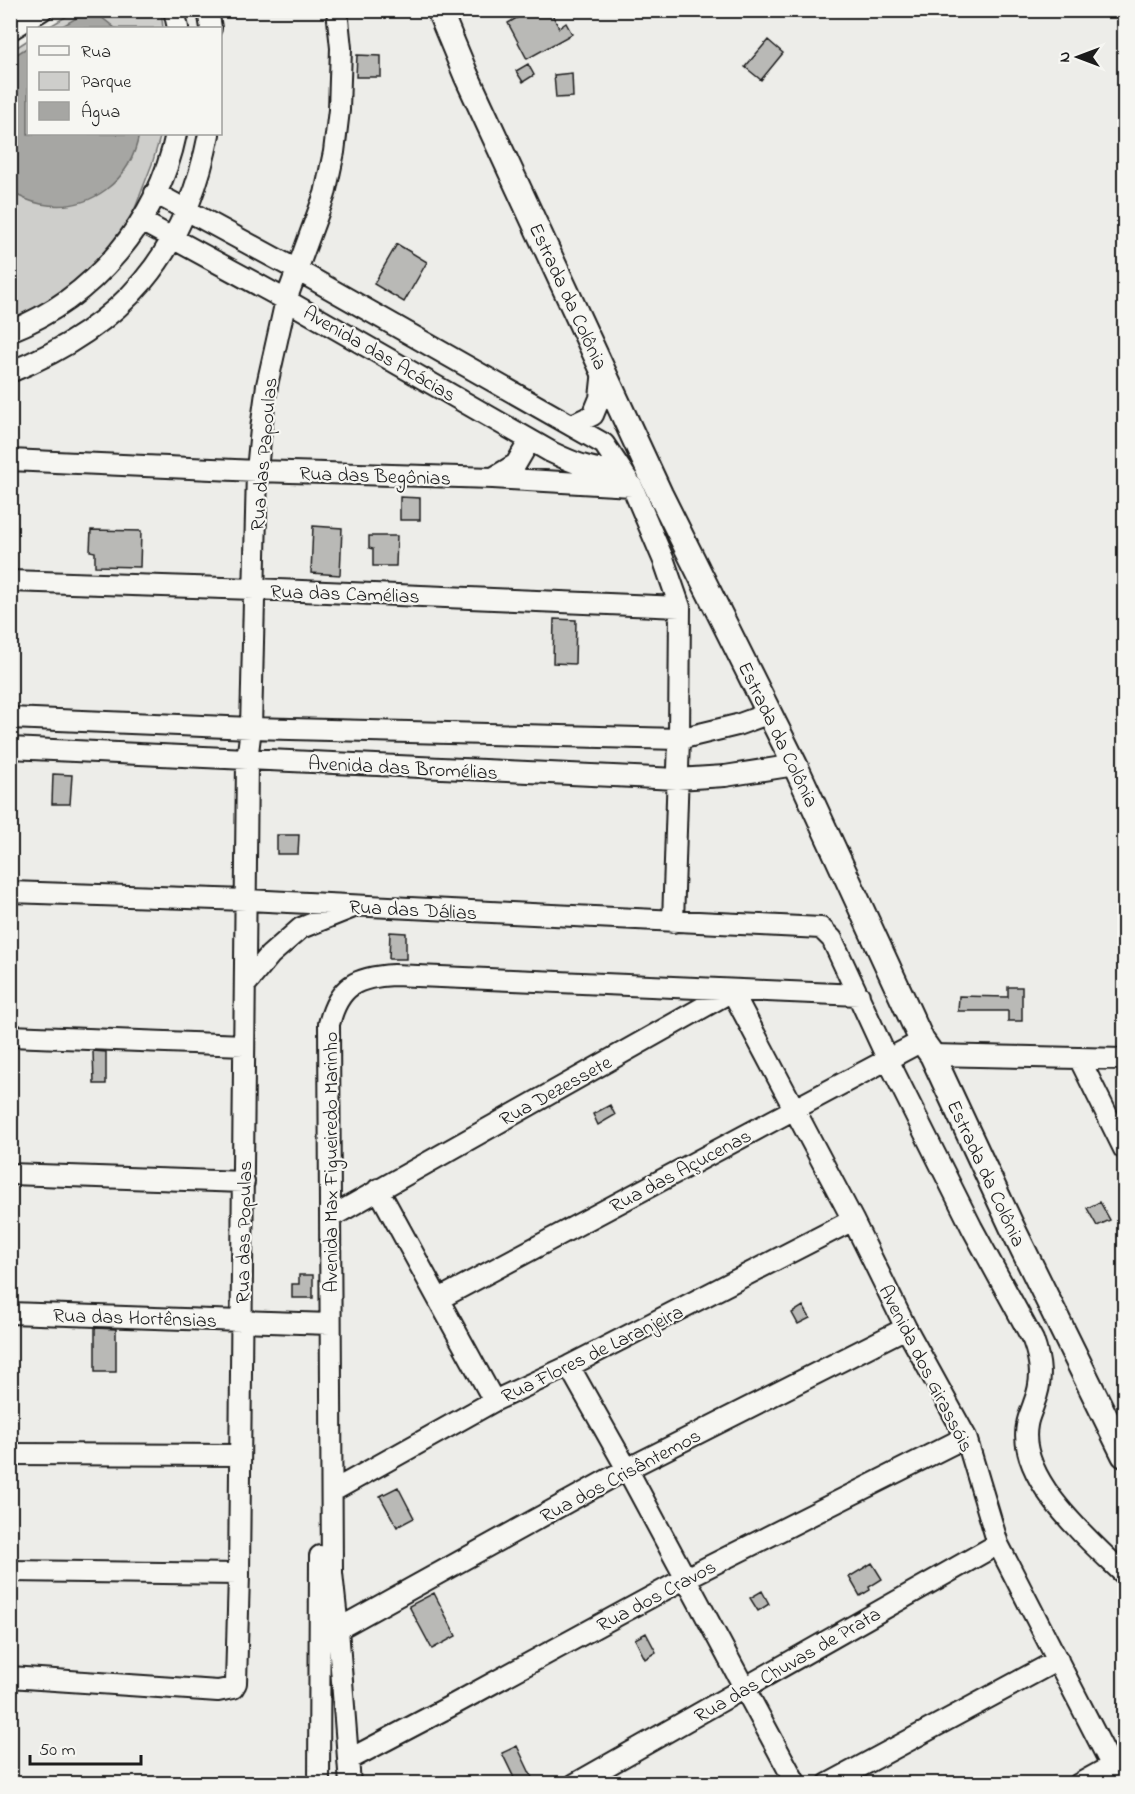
<svg xmlns="http://www.w3.org/2000/svg" width="1135" height="1794" viewBox="0 0 1135 1794" font-family="'Indie Flower',sans-serif">
  <style>
    .green { fill: #cececb; stroke: #757574; stroke-width: 1.5 }
    .water { fill: #a6a6a3; stroke: #6f6f6d; stroke-width: 1.5 }
    .building { fill: #b9b9b6; stroke: #1c1c1c; stroke-width: 1.5 }
    .lines { fill: none; stroke-linecap: round; stroke-linejoin: round }
    .minor-casing { stroke: #1c1c1c; stroke-width: 24 }
    .major-casing { stroke: #1c1c1c; stroke-width: 28 }
    .minor { stroke: #f6f6f2; stroke-width: 20 }
    .major { stroke: #f6f6f2; stroke-width: 24 }
    .labels { text-anchor: middle; stroke-width: 4.5; stroke-linejoin: round; paint-order: stroke }
    .street-label { font-size: 20px; fill: #1c1c1c; stroke: #f6f6f2 }
  </style>
  <rect width="100%" height="100%" fill="#edede9"/>
  <filter id="ink" filterUnits="userSpaceOnUse"><feTurbulence type="fractalNoise" baseFrequency=".0167" numOctaves="2"/><feDisplacementMap in="SourceGraphic" scale="12" xChannelSelector="R" yChannelSelector="G"/><feConvolveMatrix kernelMatrix="1 2 1 2 8 2 1 2 1" color-interpolation-filters="sRGB"/></filter>
  <g filter="url(#ink)">
    <path class="green" d="M77 10 161 11 163 28H47Z
      M28 40V134H161L152 164 129 224 116 247 83 279 11 324V51Z"/>
    <path class="water" d="M85 13 101 17 115 28H59Z
      M28 47V134H139C131 181 90 213 41 204 31 202 20 197 11 192V58Z"/>
    <path class="building" d="M530 10H550L559 28 566 23 572 34 527 59 508 23Z
      M768 40 783 53 761 80 745 67Z
      M357 55 381 56V77H356Z
      M528 64 534 75 523 82 516 71Z
      M572 73 573 97 556 98 554 75Z
      M397 244 427 262 404 302 374 284Z
      M400 497 420 498V520H400Z
      M313 526 342 528 340 575 311 573Z
      M91 530 141 531 140 567 95 566V552L90 551Z
      M369 536H397L396 566H373V549L369 548Z
      M554 619 576 620 575 664 553 663Z
      M53 774 72 775 70 804H52Z
      M277 835H299L298 854H277Z
      M390 932 406 933V959H389Z
      M1008 987H1022V1021H1008V1011H958L959 996 1008 997Z
      M93 1051 106 1052V1084H94Z
      M610 1105 615 1115 598 1125 593 1114Z
      M1100 1202 1110 1220 1097 1226 1087 1208Z
      M299 1275H313V1298H292V1284H299Z
      M803 1306 810 1318 798 1324 792 1313Z
      M95 1328 116 1329V1372H95Z
      M398 1487 414 1518 397 1527 380 1496Z
      M872 1563 882 1579 869 1587 870 1590 860 1596 849 1577Z
      M762 1591 769 1604 758 1611 750 1598Z
      M434 1593 456 1636 432 1649 409 1606Z
      M646 1633 656 1652 645 1659 635 1639Z
      M517 1746 535 1784H517L502 1753Z"/>
    <g class="lines">
      <g class="minor-casing">
        <path id="minor" d="M174 10 178 28
          M208 10 211 28
          M10 30 42 10
          M155 193 297 270 604 444 632 486 664 561 680 607 679 739 673 922
          M141 221 286 300 551 452C578 465 592 470 623 472
          M10 331C93 299 158 221 176 134
          M10 372C123 327 186 253 209 134
          M572 425 593 415 600 398 603 370
          M10 460 257 471 493 478 632 486
          M493 478 516 464 530 440
          M10 581 254 589 680 607
          M10 718 251 728 679 739 737 725 770 713
          M10 748 677 779 725 776 795 765
          M10 892 246 900 821 928 832 939 887 1058 972 1228 1033 1340C1041 1362 1043 1381 1034 1403 1032 1410 1028 1417 1027 1425 1017 1479 1089 1540 1124 1574
          M246 984 270 955 301 928 351 908
          M10 1036 244 1045
          M932 1055 1124 1059
          M1079 1058 1124 1149
          M10 1174 244 1182
          M378 1189 494 1401
          M331 1217 732 991 853 1220 906 1328 966 1437 998 1544 1121 1784
          M439 1299 922 1041
          M10 1313 330 1324
          M569 1366 627 1469 796 1784
          M10 1454 240 1455
          M333 1491 494 1401 569 1366 853 1220
          M10 1571 239 1574
          M338 1629 627 1469 906 1328
          M10 1677 218 1691 233 1688 236 1683 239 1574 247 760 251 728 257 471 261 429 267 385 286 300 325 194 334 152 339 110 341 48 337 10
          M348 1760 449 1707 686 1578 966 1437
          M319 1784 320 1556
          M350 1784 338 1629 332 1573 329 1024C339 985 357 977 394 975L859 995
          M575 1784 998 1544
          M828 1784 1058 1660
          M1079 1784 1124 1759"/>
      </g>
      <g class="major-casing">
        <path id="major" d="M439 10 466 75 660 494 795 765 922 1041 932 1055 1012 1227 1124 1455"/>
      </g>
      <use href="#minor" class="minor"/>
      <use href="#major" class="major"/>
    </g>
  </g>
  <g class="labels">
    <g class="street-label">
      <text transform="translate(569 296) rotate(65)" y="7">Estrada da Colônia</text>
      <text transform="translate(380 353) rotate(30)" y="7">Avenida das Acácias</text>
      <text transform="translate(263 454) rotate(-85)" y="7">Rua das Papoulas</text>
      <text transform="translate(375 475) rotate(2)" y="7">Rua das Begônias</text>
      <text transform="translate(345 593) rotate(2)" y="7">Rua das Camélias</text>
      <text transform="translate(779 734) rotate(64)" y="7">Estrada da Colônia</text>
      <text transform="translate(403 767) rotate(3)" y="7">Avenida das Bromélias</text>
      <text transform="translate(413 909) rotate(3)" y="7">Rua das Dálias</text>
      <text transform="translate(555 1090) rotate(-29)" y="7">Rua Dezessete</text>
      <text transform="translate(330 1162) rotate(-90)" y="7">Avenida Max Figueiredo Marinho</text>
      <text transform="translate(680 1170) rotate(-28)" y="7">Rua das Açucenas</text>
      <text transform="translate(987 1173) rotate(65)" y="7">Estrada da Colônia</text>
      <text transform="translate(243 1232) rotate(-89)" y="7">Rua das Populas</text>
      <text transform="translate(135 1317) rotate(2)" y="7">Rua das Hortênsias</text>
      <text transform="translate(592 1353) rotate(-26)" y="7">Rua Flores de Laranjeira</text>
      <text transform="translate(927 1368) rotate(63)" y="7">Avenida dos Girassóis</text>
      <text transform="translate(620 1475) rotate(-28)" y="7">Rua dos Crisântemos</text>
      <text transform="translate(656 1595) rotate(-28)" y="7">Rua dos Cravos</text>
      <text transform="translate(787 1664) rotate(-30)" y="7">Rua das Chuvas de Prata</text>
    </g>
  </g>
  <rect width="1135" height="1794" fill="none" stroke="#f6f6f2" stroke-width="36"/>
  <rect x="18" y="18" width="1099" height="1758" fill="none" stroke="#1c1c1c" stroke-width="2" filter="url(#ink)"/>
  <rect x="27" y="27" width="195" height="108" fill="#f6f6f2" stroke="#9f9f9c" stroke-width="1.5"/>
  <rect x="39" y="46" width="30" height="9" fill="#f6f6f2" stroke="#9f9f9c" stroke-width="1.5"/>
  <text x="81" y="57" font-size="18" fill="#1c1c1c">Rua</text>
  <rect x="39" y="72" width="30" height="18" fill="#cececb" stroke="#9f9f9c" stroke-width="1.5"/>
  <text x="81" y="87" font-size="18" fill="#1c1c1c">Parque</text>
  <rect x="39" y="102" width="30" height="18" fill="#a6a6a3" stroke="#9f9f9c" stroke-width="1.5"/>
  <text x="81" y="117" font-size="18" fill="#1c1c1c">Água</text>
  <g transform="translate(1078 57) rotate(270)" stroke="#f6f6f2" stroke-width="4.5" paint-order="stroke">
  <path d="M0-4.5L10 22L0 15L-10 22Z" fill="#1c1c1c"/>
  <text y="-9" font-size="16" font-weight="bold" text-anchor="middle" fill="#1c1c1c">N</text>
  </g>
  <path d="M30 1755v9h111v-9" fill="none" stroke="#1c1c1c" stroke-width="3"/>
  <text x="39" y="1755" font-size="18" fill="#1c1c1c" stroke="#f6f6f2" stroke-width="4.5" paint-order="stroke">50 m</text>
</svg>
